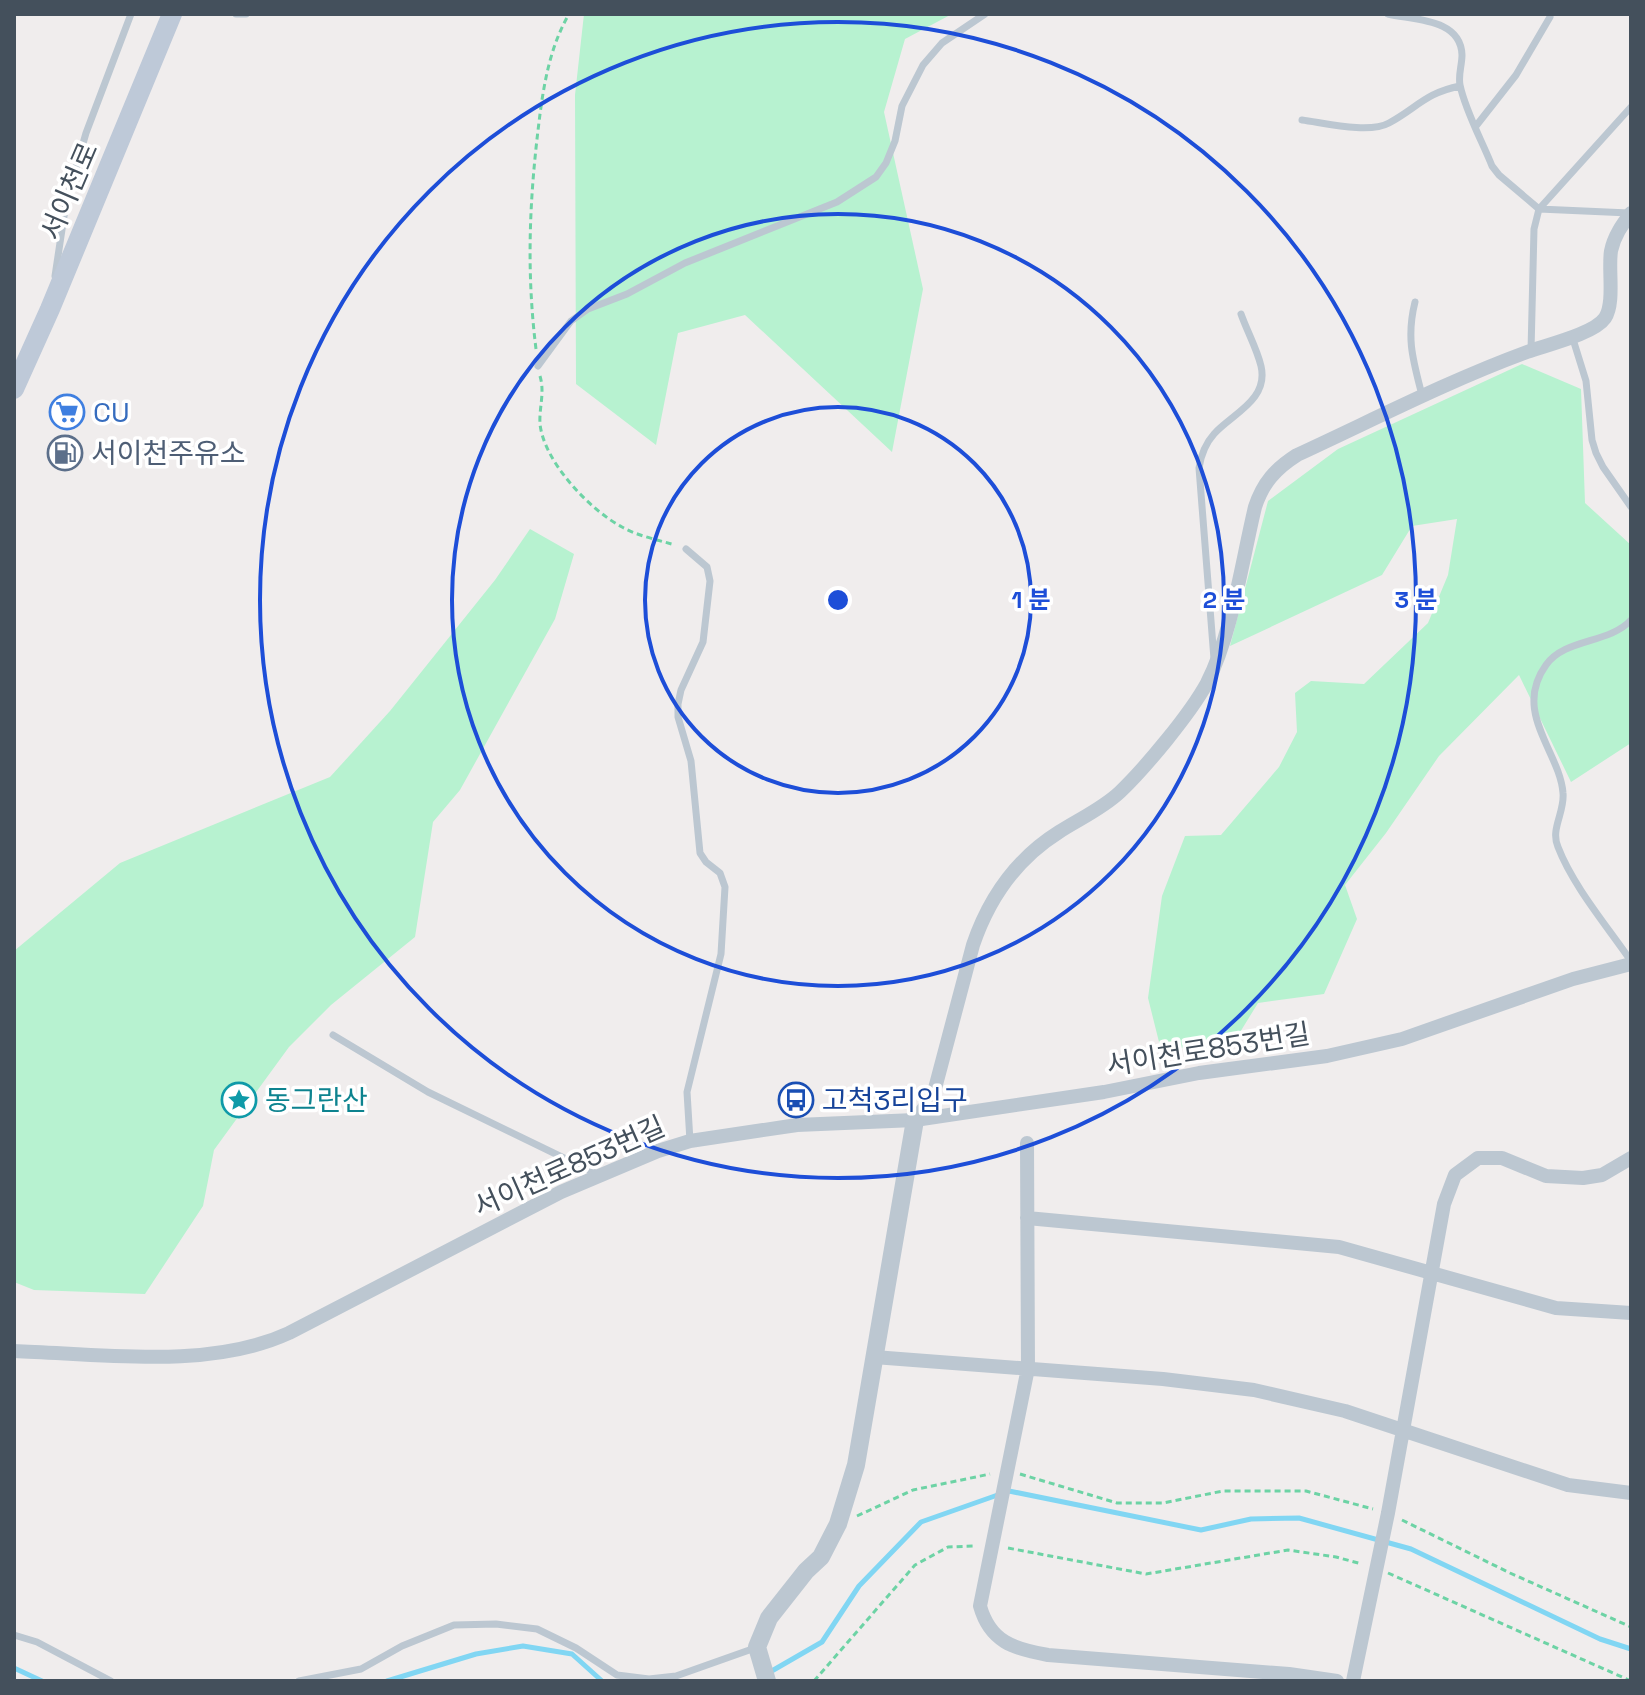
<svg xmlns="http://www.w3.org/2000/svg" width="1645" height="1695" viewBox="0 0 1645 1695" font-family="'Space Grotesk','Noto Sans KR',sans-serif">
  <style>
    .green { fill: #b7f2d0 }
    .lines { fill: none; stroke-linecap: round; stroke-linejoin: round }
    .stream { stroke: #81d6f3; stroke-width: 5 }
    .path { stroke: #6dd3a5; stroke-width: 3; stroke-dasharray: 6 4; stroke-linecap: butt }
    .service { stroke: #bcc7d1; stroke-width: 7 }
    .minor { stroke: #bcc7d1; stroke-width: 14 }
    .tertiary { stroke: #bcc7d1; stroke-width: 18 }
    .secondary { stroke: #bec9d8; stroke-width: 20 }
    .ring { fill: none; stroke: #1d4ed8; stroke-width: 4 }
    .labels { text-anchor: middle; stroke-width: 7; stroke-linejoin: round; paint-order: stroke }
    .street-label { font-size: 28px; fill: #44505c; stroke: #fff }
    .shop-label { font-size: 28px; fill: #366cbe; stroke: #fff; text-anchor: start }
    .service-label { font-size: 28px; fill: #4e5e75; stroke: #fff; text-anchor: start }
    .culture-label { font-size: 28px; fill: #0d838f; stroke: #fff; text-anchor: start }
    .transit-label { font-size: 28px; fill: #164399; stroke: #fff; text-anchor: start }
    .centre { fill: #1d4ed8; stroke: #fff; stroke-width: 4 }
    .ring-label { font-size: 24px; text-anchor: middle; font-weight: bold; fill: #1d4ed8; stroke: #fff; stroke-width: 7; stroke-linejoin: round; paint-order: stroke }
  </style>
  <rect width="100%" height="100%" fill="#f0eded"/>
  <path class="green" d="M584 14H952L905 39 884 112 923 289 892 452 745 315 678 333 656 445 576 384 575 95Z
    M1522 364 1581 389 1585 503 1631 545V743L1571 782 1519 675 1439 756 1386 833 1345 885 1357 919 1324 994 1258 1003 1234 1042 1161 1050 1148 998 1162 896 1185 836 1221 835 1279 767 1297 732 1295 693 1311 681 1364 684 1428 623 1448 575 1457 519 1412 526 1382 575 1230 646 1268 501 1338 449Z
    M530 529 574 554 555 619 460 790 433 822 415 937 331 1005 289 1047 214 1150 203 1206 145 1294 34 1290 14 1282V951L120 863 330 777 390 711 495 580Z"/>
  <g class="lines">
    <path class="stream" d="M14 1668 42 1681
      M770 1672 822 1642 859 1586 921 1522 1009 1491 1201 1530 1251 1519 1299 1518 1411 1549 1600 1639 1631 1649
      M387 1681 476 1654 523 1646 572 1654 602 1681"/>
    <path class="path" d="M536 349C527 277 529 210 537 139 542 96 547 52 569 14
      M540 376C545 393 539 407 540 424 544 462 590 510 622 527 638 536 658 540 675 545
      M1020 1474 1117 1503H1163L1223 1491H1306L1373 1509
      M857 1516 913 1490 990 1474
      M1402 1520 1510 1573 1631 1627
      M1008 1548 1146 1574 1288 1550 1336 1557 1362 1564
      M1388 1573 1631 1681
      M814 1681 915 1565 948 1547 976 1546"/>
    <path class="service" d="M236 14H246
      M1388 14C1413 20 1461 18 1462 55 1462 65 1458 75 1460 85 1465 110 1482 141 1492 166L1499 175 1539 209 1629 213
      M1302 120C1325 123 1369 134 1389 123 1417 108 1425 93 1460 86
      M1476 126 1516 75 1550 17
      M55 276 66 203 86 133 131 14
      M1415 302C1406 338 1413 360 1422 395
      M1572 336 1586 381 1592 440 1596 453 1603 467 1631 507
      M1531 351 1534 229 1539 209 1631 107
      M538 366 571 321 588 309 627 294 685 263 837 202 876 177 886 163 895 141 902 106 923 65 942 43 985 14
      M686 549 707 567 710 581 703 642 681 690 678 704V717L691 761 700 853 706 862 720 873 725 887 721 954 687 1092 690 1141
      M1631 620C1609 644 1565 638 1546 665 1512 712 1560 752 1563 793 1565 812 1550 829 1558 847 1573 886 1607 926 1631 961
      M1214 659 1199 468C1201 455 1205 444 1214 434 1232 414 1269 400 1261 366 1257 349 1247 331 1241 314
      M333 1035 428 1092 599 1175
      M14 1635 37 1642 111 1681
      M299 1681 361 1669 402 1646 454 1625 496 1624 537 1629 576 1648 617 1675 649 1679 676 1676 755 1648"/>
    <path class="minor" d="M915 1120 933 1096 973 945C989 898 1016 859 1059 832 1079 819 1102 809 1120 792 1146 767 1190 714 1207 683 1232 634 1242 561 1255 507 1263 483 1275 469 1297 455 1373 420 1448 381 1527 352 1546 345 1594 334 1605 318 1615 303 1608 269 1611 251 1614 236 1622 225 1631 213
      M1027 1143 1028 1368 980 1606C990 1642 1014 1649 1048 1655L1289 1674 1337 1681
      M1027 1218 1339 1247 1556 1308 1631 1313
      M14 1351C101 1354 209 1370 289 1333L561 1192 658 1151 690 1141 797 1125 915 1120 1104 1092 1199 1073 1327 1056 1402 1039 1573 979 1631 964
      M874 1357 1163 1379 1254 1390 1345 1411 1568 1485 1631 1493
      M1353 1681 1388 1513 1444 1204 1455 1175 1478 1158H1502L1546 1176 1583 1178 1602 1175 1631 1158"/>
    <path class="tertiary" d="M767 1681 757 1647 769 1618 806 1571 821 1557 838 1524 856 1465 915 1120"/>
    <path class="secondary" d="M14 389 50 309 172 14"/>
  </g>
  <g class="ring">
    <circle cx="838" cy="600" r="193"/>
    <circle cx="838" cy="600" r="386"/>
    <circle cx="838" cy="600" r="578"/>
  </g>
  <defs>
    <g id="supermarket-ring" transform="scale(1.8)"><circle r="9.5" fill="#fff" stroke="#3f7fe0" stroke-width="1.5"/><path d="M-6-5.5h2.5l.6 2H6L4.5 2H-2.5L-4.4-4H-6ZM-1.5 3.2a1.3 1.3 0 1 0 .1 0ZM3 3.2a1.3 1.3 0 1 0 .1 0Z" fill="#3f7fe0"/></g>
    <g id="fuel-ring" transform="scale(1.8)"><circle r="9.5" fill="#fff" stroke="#5c6f8a" stroke-width="1.5"/><path d="M-5.5-6h7V0h2V4h1.3V-2.5L3-4.5l.8-.8L6-3V5H2.5V1h-1V6h-7ZM-4.2-4.7v3.2H.2V-4.7Z" fill="#5c6f8a"/></g>
    <g id="sight-ring" transform="scale(1.8)"><circle r="9.5" fill="#fff" stroke="#0f9aa8" stroke-width="1.5"/><path d="M0-6L1.8-2.2L6-1.7L2.9 1.2L3.7 5.4L0 3.3L-3.7 5.4L-2.9 1.2L-6-1.7L-1.8-2.2Z" fill="#0f9aa8"/></g>
    <g id="bus-ring" transform="scale(1.8)"><circle r="9.5" fill="#fff" stroke="#1a4fb4" stroke-width="1.5"/><path d="M-5-6H5V4H4V6H2V4H-2V6H-4V4H-5ZM-3.5-4V0h7V-4ZM-3.5 1.2v1.5H-2V1.2ZM2 1.2v1.5H3.5V1.2Z" fill="#1a4fb4"/></g>
  </defs>
  <g fill-rule="evenodd">
    <use href="#supermarket-ring" x="67" y="412"/>
    <use href="#fuel-ring" x="65" y="453"/>
    <use href="#sight-ring" x="239" y="1100"/>
    <use href="#bus-ring" x="796" y="1100"/>
  </g>
  <g class="labels">
    <g class="street-label">
      <text transform="translate(69 191) rotate(-67)" y="10">서이천로</text>
      <text transform="translate(1208 1049) rotate(-9)" y="10">서이천로853번길</text>
      <text transform="translate(569 1166) rotate(-24)" y="10">서이천로853번길</text>
    </g>
    <g class="shop-label">
      <text x="93" y="422">CU</text>
    </g>
    <g class="service-label">
      <text x="91" y="463">서이천주유소</text>
    </g>
    <g class="culture-label">
      <text x="265" y="1110">동그란산</text>
    </g>
    <g class="transit-label">
      <text x="822" y="1110">고척3리입구</text>
    </g>
  </g>
  <circle cx="838" cy="600" r="12" class="centre"/>
  <g class="ring-label">
    <text x="1031" y="608">1 분</text>
    <text x="1224" y="608">2 분</text>
    <text x="1416" y="608">3 분</text>
  </g>
  <rect width="1645" height="1695" fill="none" stroke="#44505c" stroke-width="32"/>
</svg>
